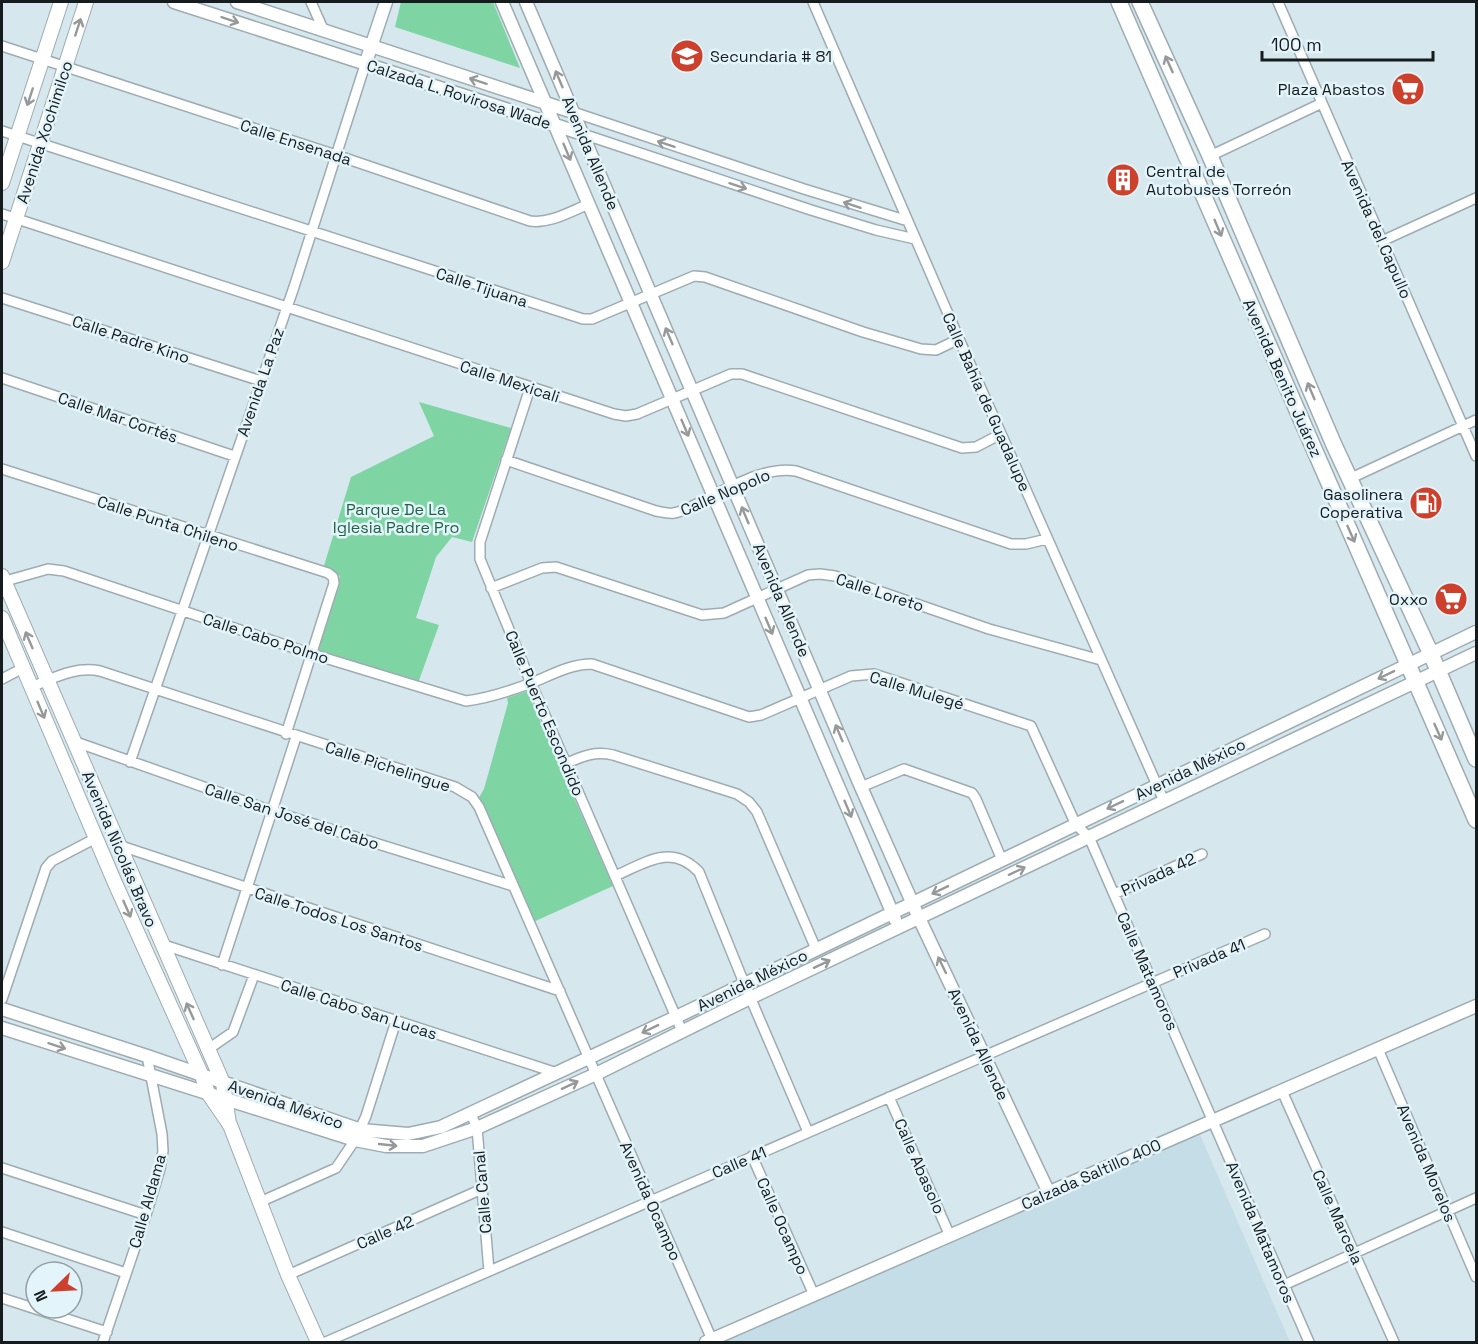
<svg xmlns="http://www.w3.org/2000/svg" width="1478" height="1344" viewBox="0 0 1478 1344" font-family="'Space Grotesk',sans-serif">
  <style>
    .built { fill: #c4dde7 }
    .green { fill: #7fd4a4 }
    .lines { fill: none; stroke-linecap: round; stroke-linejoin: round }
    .minor-casing { stroke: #9dacb3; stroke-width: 12 }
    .tertiary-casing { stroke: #9dacb3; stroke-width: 15 }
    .secondary-casing { stroke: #9dacb3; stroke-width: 16 }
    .primary-casing { stroke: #9dacb3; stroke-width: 18 }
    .minor { stroke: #fff; stroke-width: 9 }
    .tertiary { stroke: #fff; stroke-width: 12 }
    .secondary { stroke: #fff; stroke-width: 14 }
    .primary { stroke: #fff; stroke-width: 15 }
    .oneway { stroke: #96999a }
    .labels { text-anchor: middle; stroke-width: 5; stroke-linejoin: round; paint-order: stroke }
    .poi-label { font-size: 16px; fill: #161c1e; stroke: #e4f4fb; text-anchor: end }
    .street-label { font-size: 16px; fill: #161c1e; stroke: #e4f4fb }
    .park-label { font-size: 16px; fill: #1f6342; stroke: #e4f4fb }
  </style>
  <rect width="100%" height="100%" fill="#d7e7ee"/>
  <path class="built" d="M1198 1130 1290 1342H722L719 1337Z"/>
  <path class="green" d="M401 2H493L520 68 395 27Z
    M419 402 511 428 472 542 452 537 436 557 416 618 439 625 417 686 314 653 340 576 323 569 351 477 434 436Z
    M527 691 613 886 531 923 477 801 484 789 508 703 507 698Z"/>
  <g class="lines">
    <g class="minor-casing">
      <path id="minor" d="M311 2 323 29
        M813 2 959 339 1164 801
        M1278 2 1476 456
        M2 46 336 155 530 221C550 224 571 211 589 204
        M573 112 804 189 908 221
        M2 131 583 319H592L694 276 705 277 863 332 921 349 936 350 959 339
        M583 134 811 210 876 230 915 239
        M1210 156 1322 103
        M2 214 614 414 626 416 637 414 731 374H742L962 448 976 447 1001 434
        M1382 241 1476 198
        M2 298 261 381
        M2 378 234 456
        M530 388 480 542V559L531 683 682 1031
        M506 460 656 511C662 512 669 514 674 513 685 511 695 505 704 500 731 487 765 466 796 471L1011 544H1026L1047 539
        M2 469 328 573 333 577 334 583 286 734
        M1349 479 1476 420
        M2 582 48 569 64 571 312 654 466 701C489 698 513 690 534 682 553 674 571 664 592 664L749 717 761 715 851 676 874 674 1031 726 1076 825 1089 837 1309 1342
        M491 588 542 568 556 567 702 615 724 613 808 575 820 574 835 576 989 629 1101 660
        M2 679 23 668
        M31 687C54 678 75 666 100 671L455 787 472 797 479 807 713 1342
        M73 741 272 811 513 886
        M130 762 294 287 365 65
        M567 763C583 756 595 751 613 755L737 794 749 802 757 812 816 949
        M861 787 904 769 972 793 976 799 1002 860
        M118 845 560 991
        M615 876C645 863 671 843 699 872L744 983 808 1132
        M1114 894 1202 854
        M161 944 557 1073
        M222 965 296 737
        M2 999 46 868 52 861 96 838
        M1378 1049 1476 1277
        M207 1050 233 1032 254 975
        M1282 1091 1394 1342
        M889 1097 950 1236
        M471 1114 477 1128 489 1271
        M752 1156 814 1295
        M2 1168 146 1215
        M260 1202 336 1168 355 1140 366 1116 396 1021
        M2 1232 126 1273
        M288 1275 482 1189
        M1284 1285 1476 1198
        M2 1298 107 1332
        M103 1342 146 1215 160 1169 163 1151 162 1134 147 1056
        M326 1342 1265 934"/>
    </g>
    <g class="tertiary-casing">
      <path id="tertiary" d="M174 2 583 134
        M237 2 573 112
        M502 2 895 919
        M526 2 861 787 919 918 1049 1193
        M365 65 386 2
        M2 1009 147 1056 361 1130 408 1134 441 1127 676 1017 1476 632
        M2 1028 355 1140 386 1146H423L477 1128 596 1074 750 998 1476 653
        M706 1342 1476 1006"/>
    </g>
    <g class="secondary-casing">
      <path id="secondary" d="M2 183 61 2
        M2 262 86 2
        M2 576 223 1083 229 1124
        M2 618 115 883 202 1076 208 1093 230 1125 288 1275 318 1342"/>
    </g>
    <g class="primary-casing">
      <path id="primary" d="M1119 2 1476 820
        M1140 2 1210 156 1334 445 1431 654 1476 759"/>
    </g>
    <use href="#minor" class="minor"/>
    <use href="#tertiary" class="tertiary"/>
    <use href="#secondary" class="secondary"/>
    <use href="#primary" class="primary"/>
  </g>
  <defs><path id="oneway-shaft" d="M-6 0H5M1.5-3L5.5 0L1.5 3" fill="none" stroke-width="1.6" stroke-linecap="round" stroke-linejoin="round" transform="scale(1.5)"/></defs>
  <g class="oneway">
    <use href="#oneway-shaft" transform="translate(230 20) rotate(18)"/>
    <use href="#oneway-shaft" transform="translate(78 27) rotate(-72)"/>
    <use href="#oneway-shaft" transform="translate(1169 64) rotate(-114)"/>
    <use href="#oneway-shaft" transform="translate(559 79) rotate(-113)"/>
    <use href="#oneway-shaft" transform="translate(478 81) rotate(-162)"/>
    <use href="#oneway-shaft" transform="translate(30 97) rotate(108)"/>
    <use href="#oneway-shaft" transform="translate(666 144) rotate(-162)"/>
    <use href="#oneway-shaft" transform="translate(567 152) rotate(67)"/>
    <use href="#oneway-shaft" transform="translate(738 186) rotate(18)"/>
    <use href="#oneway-shaft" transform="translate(852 205) rotate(-162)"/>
    <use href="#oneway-shaft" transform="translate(1218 228) rotate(67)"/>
    <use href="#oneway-shaft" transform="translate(669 336) rotate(-113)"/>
    <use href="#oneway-shaft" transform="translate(1311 391) rotate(-113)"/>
    <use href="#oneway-shaft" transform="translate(685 428) rotate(67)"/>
    <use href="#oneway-shaft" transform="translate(745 515) rotate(-113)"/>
    <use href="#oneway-shaft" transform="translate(1351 534) rotate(66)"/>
    <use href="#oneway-shaft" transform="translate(769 626) rotate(67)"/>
    <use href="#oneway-shaft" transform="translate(29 640) rotate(-113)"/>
    <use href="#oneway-shaft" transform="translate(1386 675) rotate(154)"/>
    <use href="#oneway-shaft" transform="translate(41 710) rotate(67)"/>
    <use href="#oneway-shaft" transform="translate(1438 732) rotate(66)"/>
    <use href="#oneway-shaft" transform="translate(839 733) rotate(-113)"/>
    <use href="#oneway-shaft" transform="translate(1115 805) rotate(154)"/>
    <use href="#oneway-shaft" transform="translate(848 809) rotate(67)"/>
    <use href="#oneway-shaft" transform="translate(1017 871) rotate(-25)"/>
    <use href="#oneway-shaft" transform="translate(940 890) rotate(154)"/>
    <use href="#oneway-shaft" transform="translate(127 909) rotate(66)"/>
    <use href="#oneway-shaft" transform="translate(822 964) rotate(-25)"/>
    <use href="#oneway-shaft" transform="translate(942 965) rotate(-116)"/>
    <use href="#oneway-shaft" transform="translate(190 1011) rotate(-114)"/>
    <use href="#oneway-shaft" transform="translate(650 1029) rotate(154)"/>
    <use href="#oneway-shaft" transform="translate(57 1046) rotate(18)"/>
    <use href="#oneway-shaft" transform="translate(570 1085) rotate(-25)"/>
    <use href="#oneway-shaft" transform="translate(388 1145) rotate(6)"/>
  </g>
  <defs>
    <g id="school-disc" transform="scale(1.725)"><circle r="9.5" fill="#cc402c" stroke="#e4f4fb"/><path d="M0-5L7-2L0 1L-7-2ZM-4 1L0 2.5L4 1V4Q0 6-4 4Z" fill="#fff"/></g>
    <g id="supermarket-disc" transform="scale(1.725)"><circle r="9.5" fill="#cc402c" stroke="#e4f4fb"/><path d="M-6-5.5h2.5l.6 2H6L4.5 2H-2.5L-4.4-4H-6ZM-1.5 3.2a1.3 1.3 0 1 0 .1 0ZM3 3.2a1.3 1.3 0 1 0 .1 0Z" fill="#fff"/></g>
    <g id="building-disc" transform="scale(1.725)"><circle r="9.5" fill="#cc402c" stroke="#e4f4fb"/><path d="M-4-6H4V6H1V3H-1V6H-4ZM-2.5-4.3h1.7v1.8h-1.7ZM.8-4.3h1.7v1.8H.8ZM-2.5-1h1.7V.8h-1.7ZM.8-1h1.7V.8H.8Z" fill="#fff"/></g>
    <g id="fuel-disc" transform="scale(1.725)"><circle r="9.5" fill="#cc402c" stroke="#e4f4fb"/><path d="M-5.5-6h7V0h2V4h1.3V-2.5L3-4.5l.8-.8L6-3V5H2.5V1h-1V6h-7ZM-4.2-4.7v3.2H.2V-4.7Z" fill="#fff"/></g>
  </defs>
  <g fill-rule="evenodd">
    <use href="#school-disc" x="687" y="56"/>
    <use href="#supermarket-disc" x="1408" y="89"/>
    <use href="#building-disc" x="1123" y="180"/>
    <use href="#fuel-disc" x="1426" y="503"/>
    <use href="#supermarket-disc" x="1451" y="599"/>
  </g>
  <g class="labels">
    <g class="poi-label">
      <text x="710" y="62" text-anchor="start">Secundaria # 81</text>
      <text x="1385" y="95">Plaza Abastos</text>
      <text x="1146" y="177" text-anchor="start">Central de<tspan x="1146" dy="18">Autobuses Torreón</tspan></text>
      <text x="1403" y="500">Gasolinera<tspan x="1403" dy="18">Coperativa</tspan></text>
      <text x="1428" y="605">Oxxo</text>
    </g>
    <g class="street-label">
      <text transform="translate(459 94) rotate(18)" y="6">Calzada L. Rovirosa Wade</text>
      <text transform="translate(44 132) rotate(-72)" y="6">Avenida Xochimilco</text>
      <text transform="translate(296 142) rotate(18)" y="6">Calle Ensenada</text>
      <text transform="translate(591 153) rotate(67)" y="6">Avenida Allende</text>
      <text transform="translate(1377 229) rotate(66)" y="6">Avenida del Capullo</text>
      <text transform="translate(482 287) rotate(18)" y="6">Calle Tijuana</text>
      <text transform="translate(131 339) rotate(18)" y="6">Calle Padre Kino</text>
      <text transform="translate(1283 378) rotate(66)" y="6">Avenida Benito Juárez</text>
      <text transform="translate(510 381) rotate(18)" y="6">Calle Mexicali</text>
      <text transform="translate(260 382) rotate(-71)" y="6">Avenida La Paz</text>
      <text transform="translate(987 402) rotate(66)" y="6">Calle Bahía de Guadalupe</text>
      <text transform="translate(118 417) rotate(19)" y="6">Calle Mar Cortés</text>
      <text transform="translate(725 492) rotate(-23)" y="6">Calle Nopolo</text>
      <text transform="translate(168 523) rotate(18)" y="6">Calle Punta Chileno</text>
      <text transform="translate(880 592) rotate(18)" y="6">Calle Loreto</text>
      <text transform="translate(782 600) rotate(67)" y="6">Avenida Allende</text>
      <text transform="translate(266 638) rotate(18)" y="6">Calle Cabo Polmo</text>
      <text transform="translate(917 690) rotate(17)" y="6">Calle Mulegé</text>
      <text transform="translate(545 713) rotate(67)" y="6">Calle Puerto Escondido</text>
      <text transform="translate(388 766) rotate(18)" y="6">Calle Pichelingue</text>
      <text transform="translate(1190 769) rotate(-26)" y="6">Avenida México</text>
      <text transform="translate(292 816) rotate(18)" y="6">Calle San José del Cabo</text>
      <text transform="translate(120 849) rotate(67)" y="6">Avenida Nicolás Bravo</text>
      <text transform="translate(1158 874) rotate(-25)" y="6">Privada 42</text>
      <text transform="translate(339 919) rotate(18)" y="6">Calle Todos Los Santos</text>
      <text transform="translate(1209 958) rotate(-23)" y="6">Privada 41</text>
      <text transform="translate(1148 971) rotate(66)" y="6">Calle Matamoros</text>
      <text transform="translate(752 980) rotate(-26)" y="6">Avenida México</text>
      <text transform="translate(359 1009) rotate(18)" y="6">Calle Cabo San Lucas</text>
      <text transform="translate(979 1044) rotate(65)" y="6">Avenida Allende</text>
      <text transform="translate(286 1104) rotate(19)" y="6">Avenida México</text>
      <text transform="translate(739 1162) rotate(-23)" y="6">Calle 41</text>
      <text transform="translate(1427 1163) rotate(67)" y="6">Avenida Morelos</text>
      <text transform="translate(920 1166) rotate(66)" y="6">Calle Abasolo</text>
      <text transform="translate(1091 1174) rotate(-24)" y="6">Calzada Saltillo 400</text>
      <text transform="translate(482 1192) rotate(-95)" y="6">Calle Canal</text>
      <text transform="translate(147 1201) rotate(-74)" y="6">Calle Aldama</text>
      <text transform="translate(651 1201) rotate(66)" y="6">Avenida Ocampo</text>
      <text transform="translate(1338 1217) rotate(66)" y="6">Calle Marcela</text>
      <text transform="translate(783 1226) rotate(66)" y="6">Calle Ocampo</text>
      <text transform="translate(385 1232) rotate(-24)" y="6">Calle 42</text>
      <text transform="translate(1261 1232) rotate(67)" y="6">Avenida Matamoros</text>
    </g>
    <g class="park-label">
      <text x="396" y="515">Parque De La<tspan x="396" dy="18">Iglesia Padre Pro</tspan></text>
    </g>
  </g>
  <rect width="1478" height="1344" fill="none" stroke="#161c1e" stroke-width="6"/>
  <g transform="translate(54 1290) rotate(246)"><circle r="28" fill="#e4f4fb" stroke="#929ea3" stroke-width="1.5"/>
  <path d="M0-4.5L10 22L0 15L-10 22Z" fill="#cc402c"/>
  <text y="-9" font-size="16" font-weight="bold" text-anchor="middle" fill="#161c1e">N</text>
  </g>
  <path d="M1262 51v9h171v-9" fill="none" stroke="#161c1e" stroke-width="3"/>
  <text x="1271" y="51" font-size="18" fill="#161c1e" stroke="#e4f4fb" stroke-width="4.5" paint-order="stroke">100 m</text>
</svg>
